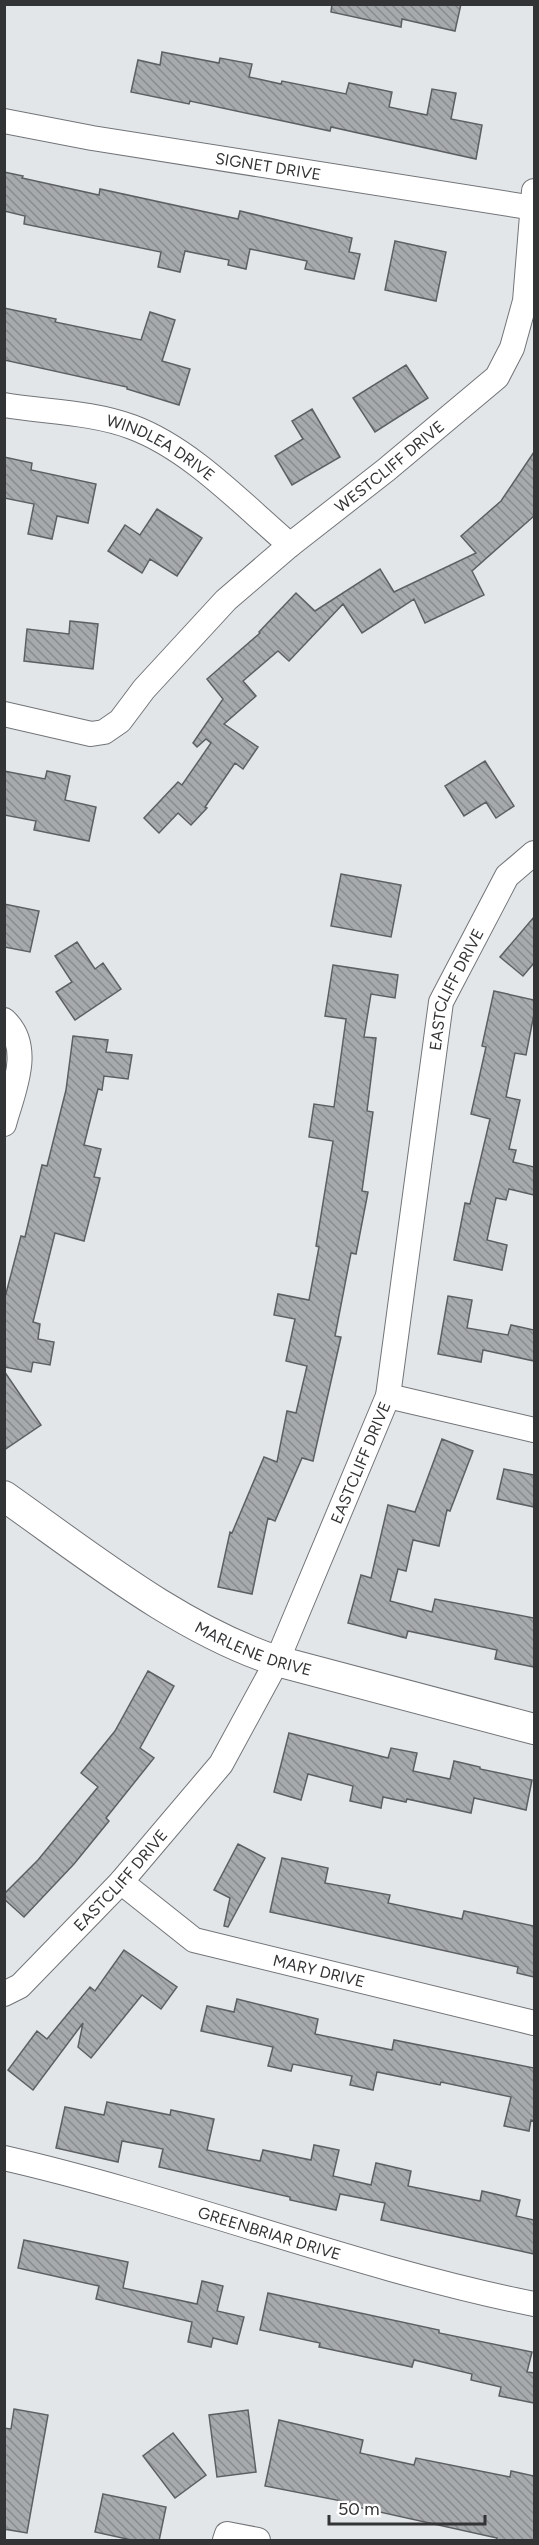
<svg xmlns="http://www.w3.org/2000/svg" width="539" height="2545" viewBox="0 0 539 2545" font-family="Figtree,sans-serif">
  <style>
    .building { fill: url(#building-back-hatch); stroke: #5d6063; stroke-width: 1.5 }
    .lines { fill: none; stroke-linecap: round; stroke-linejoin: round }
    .minor-casing { stroke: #727578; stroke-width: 26 }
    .tertiary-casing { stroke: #727578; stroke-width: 32 }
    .minor { stroke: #fff; stroke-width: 24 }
    .tertiary { stroke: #fff; stroke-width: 30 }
    .labels { text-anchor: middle; stroke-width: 4.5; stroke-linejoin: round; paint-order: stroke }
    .street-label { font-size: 16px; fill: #333435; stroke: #fff }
  </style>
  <defs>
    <pattern id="building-back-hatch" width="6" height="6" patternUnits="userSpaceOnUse" patternTransform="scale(1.5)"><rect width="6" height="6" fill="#a7aaad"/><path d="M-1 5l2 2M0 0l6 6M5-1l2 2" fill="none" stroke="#898b8e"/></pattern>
  </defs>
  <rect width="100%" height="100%" fill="#e3e6e9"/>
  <path class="building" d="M332 4H461L455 31 402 19 401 27 331 12Z
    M162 52 219 63 220 58 252 64 249 77 281 84 282 81 346 94 349 83 392 92 389 107 427 115 432 89 456 93 451 119 482 125 476 159 331 127 330 131 190 101 189 104 131 92 138 60 160 65Z
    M4 172 23 176 22 178 99 195 100 189 238 219 240 211 352 238 349 252 360 254 354 279 305 269 307 261 250 249 246 269 228 265 229 260 185 251 180 272 158 267 161 252 24 224 25 216 4 211Z
    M395 241 446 252 436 301 385 290Z
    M4 308 56 319 55 322 141 340 150 312 175 320 162 361 190 369 179 405 127 389V387L4 360Z
    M406 365 428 398 375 432 353 398Z
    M312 409 340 457 292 485 275 456 303 439 292 421Z
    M534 452V516L472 571 484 595 425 623 414 599 362 633 343 604 289 661 278 651 243 681 256 696 224 724 258 747 243 769 235 763 205 807 207 808 191 825 178 813 159 833 144 818 178 782 182 785 211 743 206 739 197 747 193 743 223 699 207 679 260 633 259 632 296 593 315 611 380 569 394 592 476 553 461 536 501 501Z
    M4 457 32 463 31 470 96 484 88 523 57 516 52 539 28 534 34 504 4 498Z
    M157 509 202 538 177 576 150 559 142 573 108 551 125 525 140 535Z
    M70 621 98 624 93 669 24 661 27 629 69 634Z
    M485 761 514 806 496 818 486 802 464 816 445 786Z
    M4 771 45 779 47 771 70 776 65 800 96 807 89 841 34 830 36 821 4 815Z
    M341 874 401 885 391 937 331 926Z
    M4 904 39 911 30 952 4 947Z
    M534 917V963L523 976 500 957Z
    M77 942 95 969 103 963 121 989 75 1020 56 992 72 982 55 956Z
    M333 965 398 975 395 998 371 994 364 1037 376 1038 367 1111 373 1112 362 1191 368 1192 356 1254 351 1253 335 1336 341 1337 313 1461 302 1458 275 1521 268 1518 252 1594 218 1587 230 1532 232 1533 264 1457 277 1462 287 1411 296 1413 307 1366 286 1361 295 1319 274 1315 278 1294 309 1300 319 1247 316 1246 333 1141 309 1137 314 1104 334 1107 346 1019 325 1016Z
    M494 991 534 1000V1014L526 1055 515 1053 506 1097 520 1100 509 1149 516 1150 513 1162 534 1167V1195L509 1189 506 1200 496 1198 487 1240 507 1245 502 1270 454 1260 465 1203 470 1204 490 1119 471 1114 486 1047 482 1046Z
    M73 1036 108 1040 106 1052 132 1055 128 1079 104 1076 102 1090 98 1089 84 1145 101 1149 94 1177 100 1178 84 1241 55 1233 33 1322 40 1324 38 1339 54 1342 50 1365 33 1362 31 1372 4 1367V1301L21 1236 25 1237 42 1165 47 1166 66 1090Z
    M448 1296 472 1300 467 1328 508 1335 511 1325 534 1330V1361L483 1350 481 1362 438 1354Z
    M4 1371 41 1425 4 1450Z
    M442 1439 473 1451 450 1511 447 1510 439 1546 413 1540 406 1571 398 1569 390 1601 432 1612 435 1599 534 1618V1667L495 1659 497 1650 408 1631 406 1638 348 1623 361 1575 371 1578 388 1505 415 1512Z
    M504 1469 534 1475V1507L497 1499Z
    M148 1671 174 1686 140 1748 154 1758 106 1818 109 1821 74 1864 24 1917 4 1899V1894L38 1860 98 1787 81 1773 115 1731Z
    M289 1733 388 1758 391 1748 417 1753 413 1771 450 1779 454 1761 480 1767V1769L532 1780 526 1810 474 1798 471 1813 407 1799 406 1802 383 1797 381 1808 350 1801 353 1786 308 1774 301 1800 274 1792Z
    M238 1844 265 1858 228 1927 224 1926 230 1898 214 1890Z
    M282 1858 328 1868 325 1883 390 1895 388 1903 462 1919 464 1911 534 1926V1977L517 1973 518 1967 270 1912Z
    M124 1950 177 1987 161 2009 142 1995 91 2058 78 2047 83 2023 33 2090 8 2070 37 2031 47 2039 90 1987 95 1991Z
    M237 1999 318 2019 315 2034 392 2050 394 2040 534 2068V2121L531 2120 529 2131 504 2126 511 2097 441 2082 440 2085 377 2072 373 2090 350 2085 352 2076 293 2064 291 2071 268 2066 273 2047 201 2031 207 2006 234 2012Z
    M107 2102 170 2115 171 2110 214 2119 207 2150 260 2161 263 2150 311 2160 314 2145 339 2150 333 2176 371 2185 376 2163 411 2171 408 2186 480 2201 482 2191 520 2200 516 2216 534 2220V2254L381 2220 385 2203 340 2194 336 2210 290 2200V2197L159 2167 163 2149 122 2141 118 2162 56 2148 65 2107 104 2115Z
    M24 2240 128 2262 123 2288 197 2304 202 2281 223 2286 217 2311 244 2317 237 2344 213 2338 211 2347 188 2342 192 2322 96 2299 99 2286 18 2268Z
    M268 2293 439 2330V2333L532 2352 527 2372 534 2373V2403L499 2396 501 2387 471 2380 472 2374 414 2360 412 2367 319 2347 320 2343 260 2330Z
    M14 2409 48 2415 27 2533 4 2529V2428L11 2429Z
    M248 2410 256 2472 217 2477 209 2415Z
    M279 2420 363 2440 360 2453 414 2465 416 2458 510 2477 511 2471 534 2476V2541H496L497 2538 357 2507V2504L265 2486Z
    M173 2433 206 2475 175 2498 143 2456Z
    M103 2494 166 2507 159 2541H136L95 2532Z"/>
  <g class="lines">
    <g class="minor-casing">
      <g id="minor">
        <path id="s1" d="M4 121 92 138 534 208"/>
        <path id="s2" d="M4 405C46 412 92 412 132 427 191 449 242 504 290 545"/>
        <path id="s3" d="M4 714 91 734 104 732 120 721 144 689 226 600 290 545 386 470 497 377 512 348 525 301 534 191"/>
        <path d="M4 1020C34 1047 13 1091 4 1124"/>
        <path d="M388 1396 534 1430"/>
        <path id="s4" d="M121 1882 194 1940 534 2023"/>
        <path id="s5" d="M4 1994 20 1986 121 1882 221 1764 277 1661 388 1396 441 1002 507 876 534 853"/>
        <path id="s6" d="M4 2158C183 2199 355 2268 534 2304"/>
        <path d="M225 2540 227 2534 258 2540"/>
      </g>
    </g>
    <g class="tertiary-casing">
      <g id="tertiary">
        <path id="s7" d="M4 1496C88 1555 179 1629 277 1661L534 1729"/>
      </g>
    </g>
    <use href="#minor" class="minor"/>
    <use href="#tertiary" class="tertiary"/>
  </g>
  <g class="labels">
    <g class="street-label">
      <text dy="6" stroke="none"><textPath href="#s1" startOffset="268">SIGNET DRIVE</textPath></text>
      <text dy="6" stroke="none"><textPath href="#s2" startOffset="165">WINDLEA DRIVE</textPath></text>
      <text dy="6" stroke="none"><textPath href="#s3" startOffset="494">WESTCLIFF DRIVE</textPath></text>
      <text dy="6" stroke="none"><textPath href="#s5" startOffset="1136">EASTCLIFF DRIVE</textPath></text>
      <text dy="6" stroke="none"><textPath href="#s5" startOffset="650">EASTCLIFF DRIVE</textPath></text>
      <text dy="6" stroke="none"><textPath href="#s7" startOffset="294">MARLENE DRIVE</textPath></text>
      <text dy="6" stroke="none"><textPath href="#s5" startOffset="164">EASTCLIFF DRIVE</textPath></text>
      <text dy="6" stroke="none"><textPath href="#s4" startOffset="222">MARY DRIVE</textPath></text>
      <text dy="6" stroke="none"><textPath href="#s6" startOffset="276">GREENBRIAR DRIVE</textPath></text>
    </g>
  </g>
  <rect width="539" height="2545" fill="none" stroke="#333435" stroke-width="12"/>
  <path d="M329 2515v9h156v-9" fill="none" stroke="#333435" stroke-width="3"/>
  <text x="338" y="2515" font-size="18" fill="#333435" stroke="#ffffff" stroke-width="4.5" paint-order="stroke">50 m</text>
</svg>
